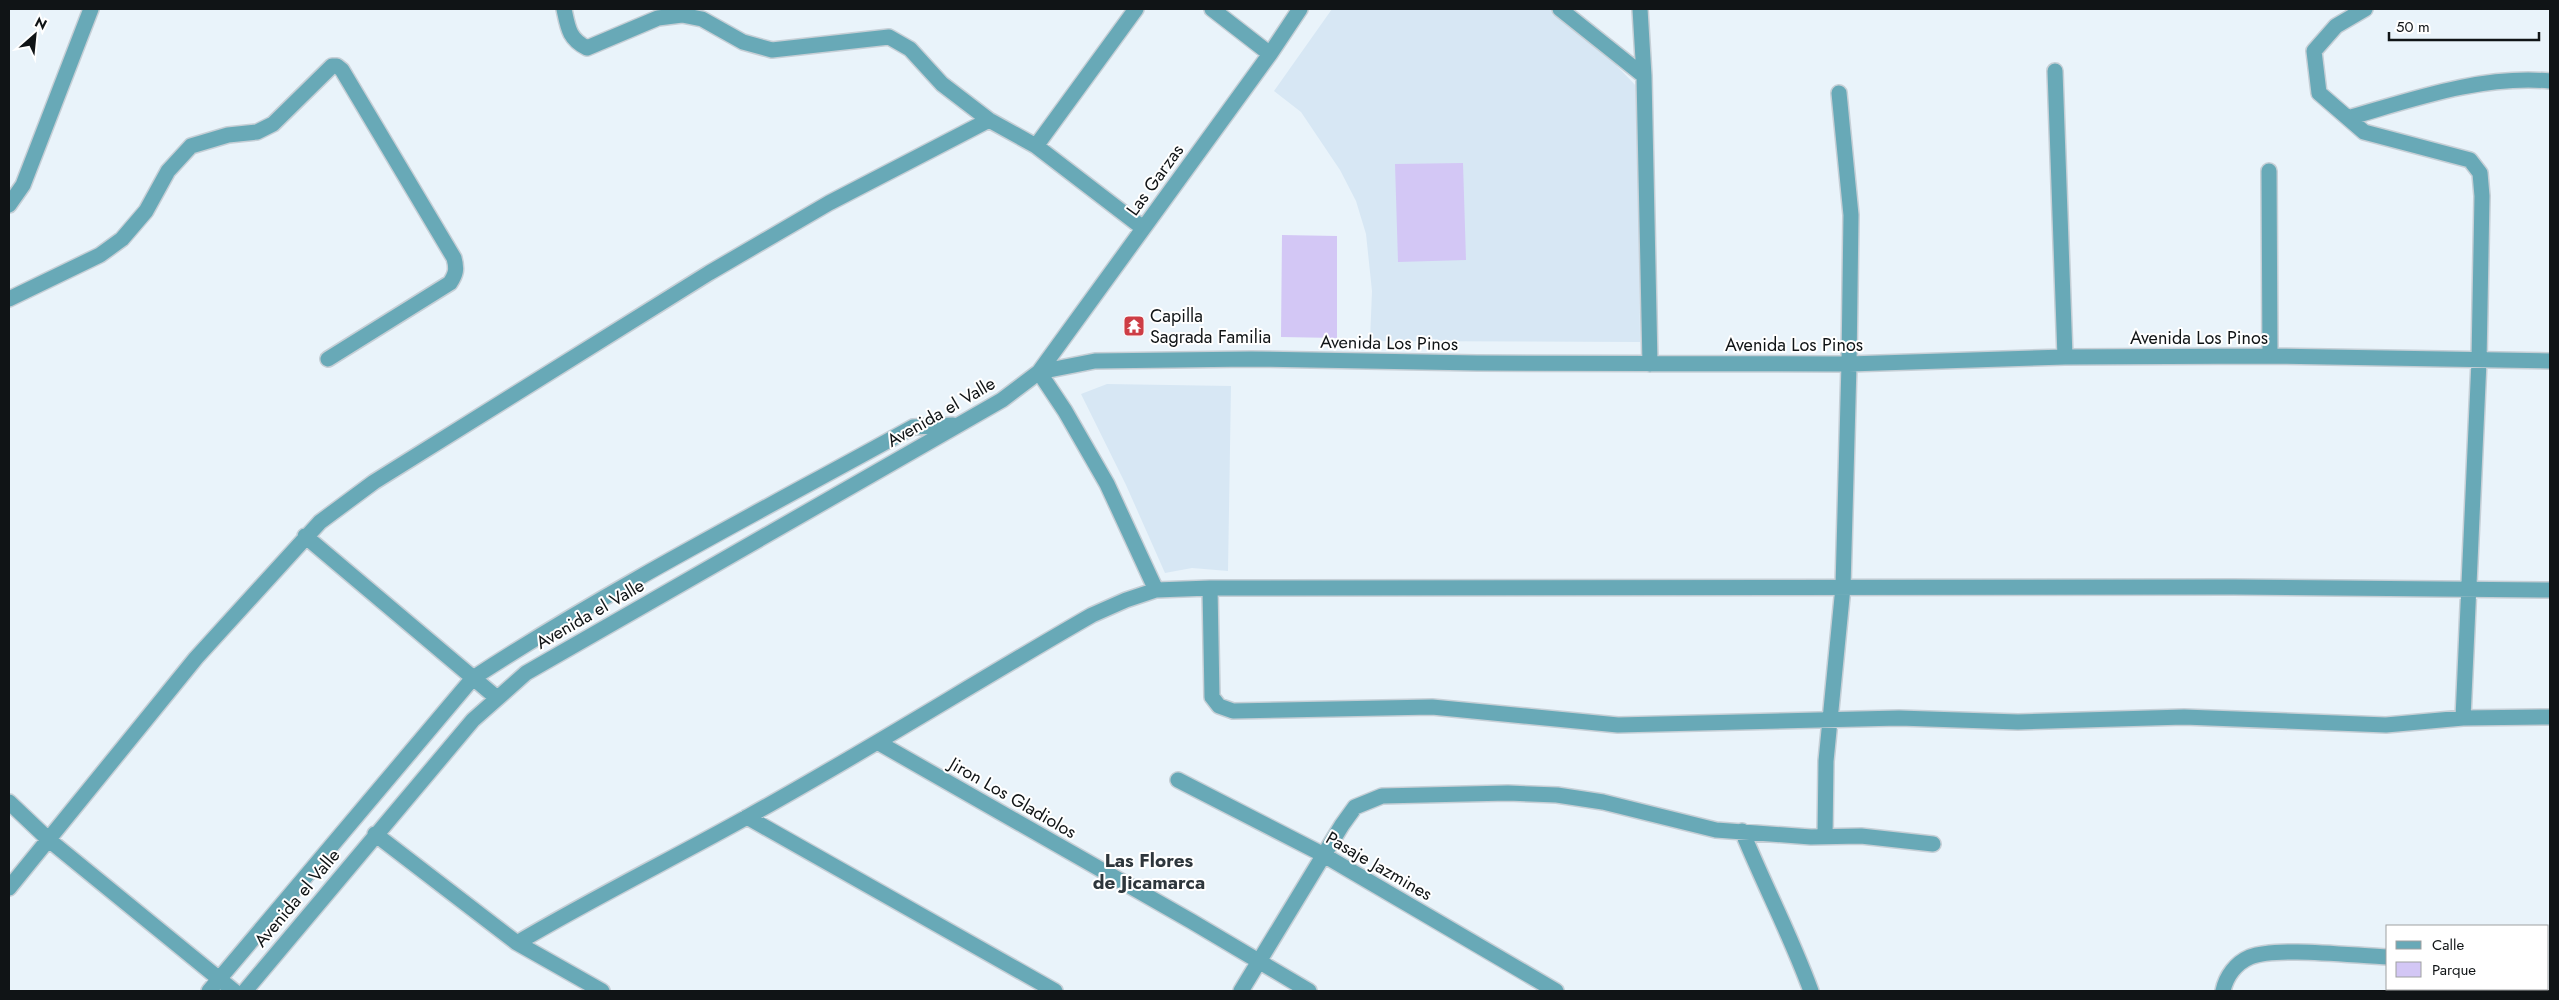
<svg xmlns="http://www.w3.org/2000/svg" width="2559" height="1000" viewBox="0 0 2559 1000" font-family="Jost,sans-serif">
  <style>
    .built { fill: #d7e7f4 }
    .green { fill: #d3c7f5 }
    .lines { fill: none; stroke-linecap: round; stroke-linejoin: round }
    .minor-casing { stroke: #c6cfd6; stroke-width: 18 }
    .minor { stroke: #68a9b7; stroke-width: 15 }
    .labels { text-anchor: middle; stroke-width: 4; stroke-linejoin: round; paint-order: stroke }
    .street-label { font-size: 18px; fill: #101416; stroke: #fff }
    .poi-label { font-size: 18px; fill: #101416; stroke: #fff; text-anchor: start }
    .neighbourhood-label { font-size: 19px; font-weight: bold; fill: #2e363c; stroke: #fff }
  </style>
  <rect width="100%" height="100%" fill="#e9f3fa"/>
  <path class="built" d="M1332 9H1552L1616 54 1617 66 1638 88 1640 342 1370 341 1372 291 1366 234 1356 201 1340 170 1301 112 1274 91Z
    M1107 384 1231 386 1228 571 1192 568 1165 573 1126 485 1081 394Z"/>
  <path class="green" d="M1463 163 1466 260 1398 262 1395 164Z
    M1282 235 1337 236V338L1281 337Z"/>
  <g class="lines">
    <g class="minor-casing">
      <path id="minor" d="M564 9C568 28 569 39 587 48L658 18 682 15 702 19 743 42 772 50 889 37 910 49 942 84 989 120 1036 146 1143 228
        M1212 9 1270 54
        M1560 9 1644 76
        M1640 9 1644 76 1650 364
        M2365 9 2336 26 2314 51 2319 93 2364 132 2470 160 2480 173 2482 196 2479 361 2463 718
        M2055 71 2065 357
        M2348 118C2414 99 2481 75 2550 81
        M1036 146 1136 9
        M2269 171 2270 356
        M9 205 23 185 91 9
        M9 299 100 255 122 239 146 211 168 171 191 146 228 135 257 132 273 124 332 66H337L342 70 454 258C457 269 456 274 450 283L328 359
        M1039 372 1095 361 1251 359 1477 363 1849 364 2065 357 2270 356 2550 361
        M1039 372 1065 411 1107 484 1156 590
        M305 536 497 698
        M1210 588 1212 697 1219 706 1233 711 1432 707 1618 725 1899 718 2018 722 2184 717 2386 725 2463 718 2550 717
        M879 743 1191 921 1309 991
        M1178 780 1322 854 1556 991
        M9 802 49 840 234 991
        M747 817 1055 991
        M1742 831C1764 885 1791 936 1811 991
        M375 834 517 943 602 991
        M1825 837 1826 761 1843 587 1849 364 1851 215 1839 93
        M9 888 196 658 320 522 374 482 709 273 829 203 989 120
        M517 943C593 898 672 859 749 816 865 752 977 681 1092 615L1126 600 1156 590 1210 588 2233 587 2550 590
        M2513 989 2518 991
        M209 991 473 678C614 586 765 509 913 427L953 425
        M245 991 473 720 526 673 1002 400 1039 372 1270 54 1300 9
        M1241 991 1342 825 1355 807 1382 796 1508 793 1557 795 1603 802 1716 830 1811 837 1861 836 1933 844
        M2223 991C2226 976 2236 963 2250 957 2276 946 2356 956 2388 957
        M2461 991V989"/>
    </g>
    <use href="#minor" class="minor"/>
  </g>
  <defs>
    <g id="temple-square" transform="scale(1.125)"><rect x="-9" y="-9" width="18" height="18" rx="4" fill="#cd3d45" stroke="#fff"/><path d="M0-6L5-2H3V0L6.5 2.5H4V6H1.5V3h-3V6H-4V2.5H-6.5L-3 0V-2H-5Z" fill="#fff"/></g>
  </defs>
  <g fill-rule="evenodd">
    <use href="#temple-square" x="1134" y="326"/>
  </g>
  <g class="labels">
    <g class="street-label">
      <text transform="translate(1155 180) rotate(-54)" y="6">Las Garzas</text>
      <text x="2199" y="344">Avenida Los Pinos</text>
      <text transform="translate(1389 343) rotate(1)" y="6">Avenida Los Pinos</text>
      <text x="1794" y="351">Avenida Los Pinos</text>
      <text transform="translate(941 412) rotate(-30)" y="6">Avenida el Valle</text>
      <text transform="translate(590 614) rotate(-30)" y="6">Avenida el Valle</text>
      <text transform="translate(1013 798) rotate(30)" y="6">Jiron Los Gladiolos</text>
      <text transform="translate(1379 866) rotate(30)" y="6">Pasaje Jazmines</text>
      <text transform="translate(297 898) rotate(-50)" y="6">Avenida el Valle</text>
    </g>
    <g class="poi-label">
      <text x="1150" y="322">Capilla<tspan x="1150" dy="21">Sagrada Familia</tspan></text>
    </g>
    <g class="neighbourhood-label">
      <text x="1149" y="867">Las Flores<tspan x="1149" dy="22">de Jicamarca</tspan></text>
    </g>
  </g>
  <rect width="2559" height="1000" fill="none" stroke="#101416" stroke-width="20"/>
  <rect x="2386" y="925" width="162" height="65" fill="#ffffff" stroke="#9fa1a2"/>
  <rect x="2396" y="941" width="25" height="8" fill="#68a9b7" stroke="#9fa1a2"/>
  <text x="2432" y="950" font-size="15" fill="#101416">Calle</text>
  <rect x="2396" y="962" width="25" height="15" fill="#d3c7f5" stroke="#9fa1a2"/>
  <text x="2432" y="975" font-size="15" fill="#101416">Parque</text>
  <g transform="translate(35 35) rotate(27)" stroke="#ffffff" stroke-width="4" paint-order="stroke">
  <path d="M0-4L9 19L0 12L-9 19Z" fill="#101416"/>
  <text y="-8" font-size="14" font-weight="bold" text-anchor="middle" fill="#101416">N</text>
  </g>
  <path d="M2389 32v8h150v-8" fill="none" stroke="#101416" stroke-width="2.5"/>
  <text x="2396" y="32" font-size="15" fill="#101416" stroke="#ffffff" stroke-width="4" paint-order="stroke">50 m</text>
</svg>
